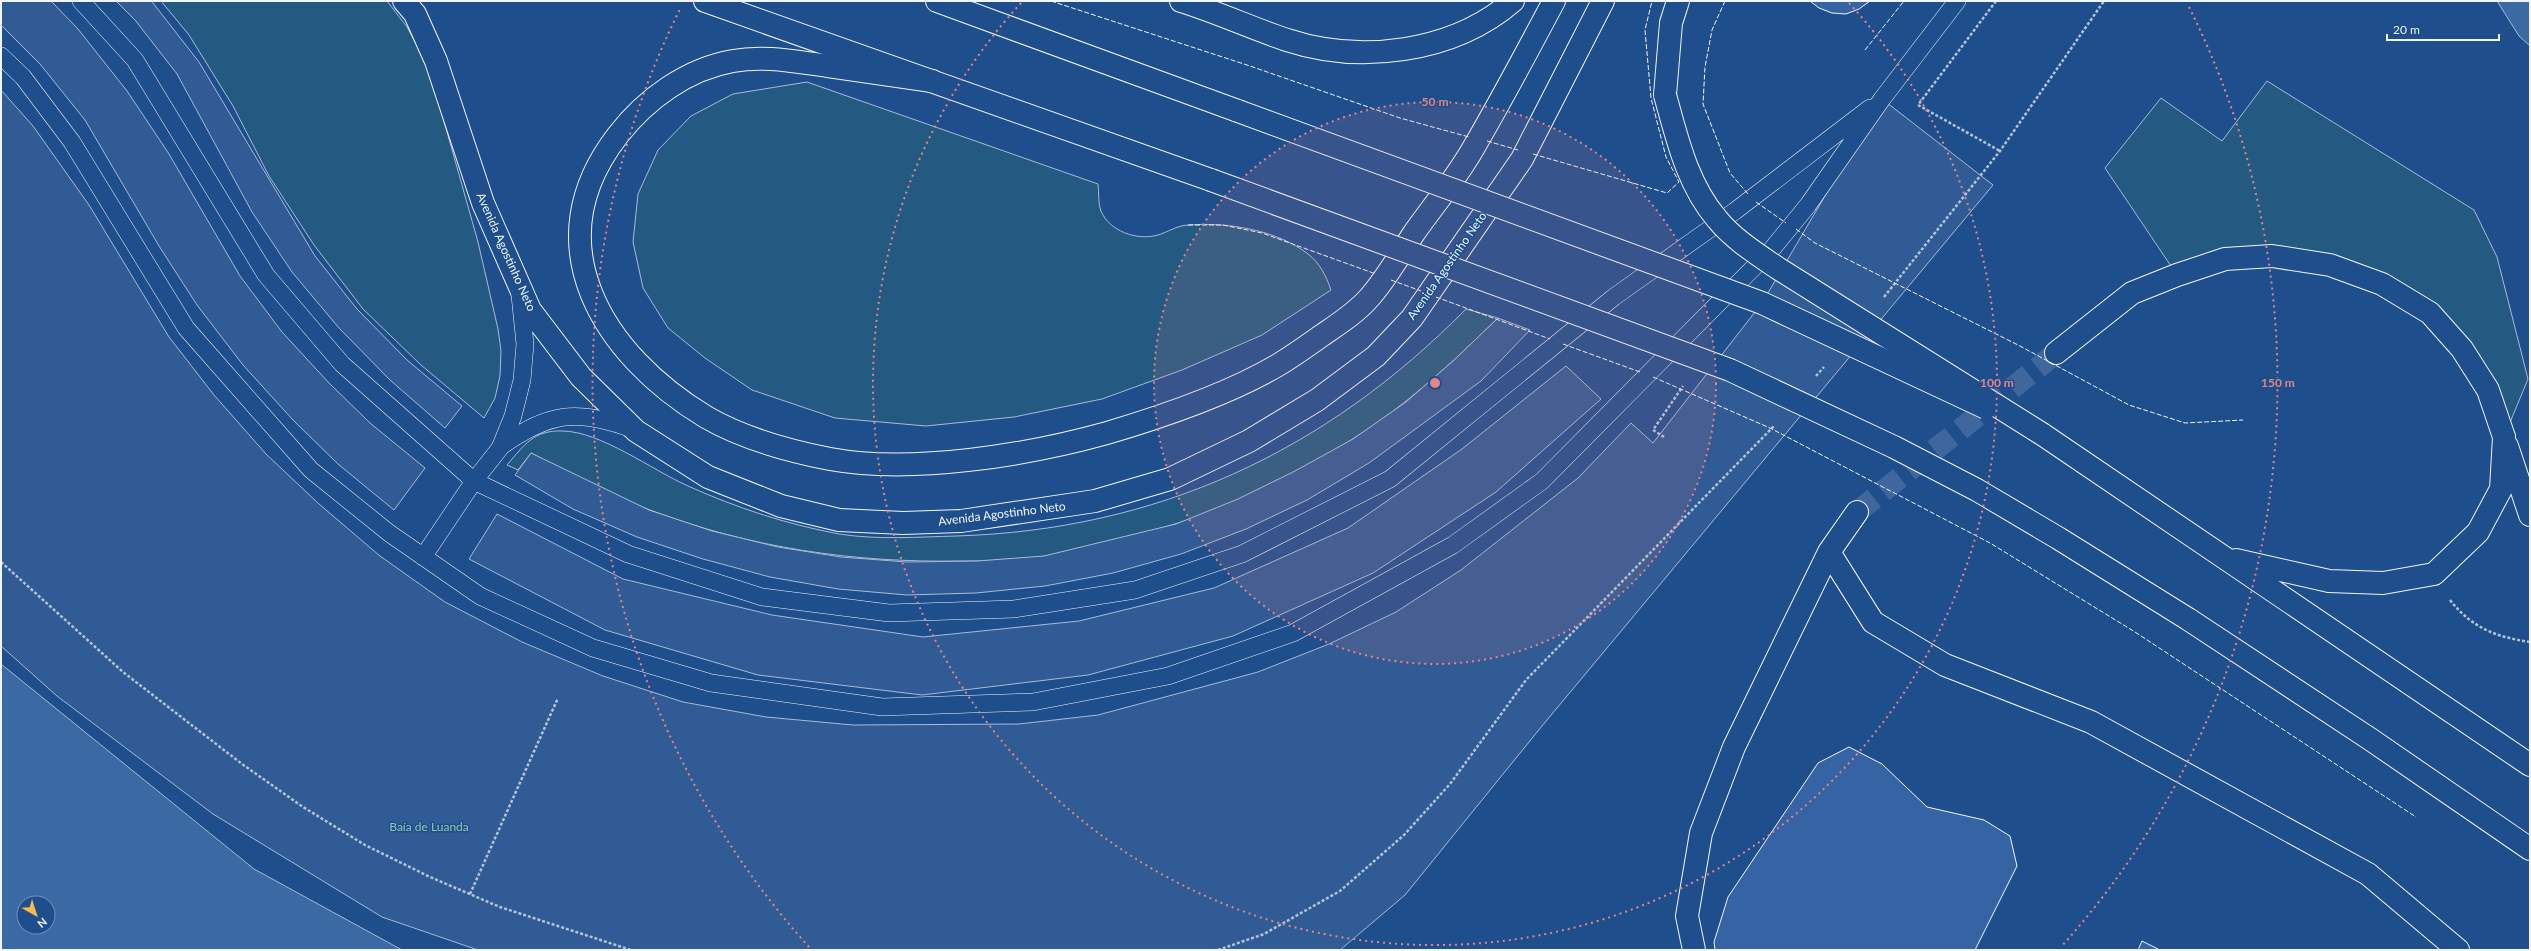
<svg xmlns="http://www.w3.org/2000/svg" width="2531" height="951" viewBox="0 0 2531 951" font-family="Lato,sans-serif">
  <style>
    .green { fill: #245a82; stroke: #a8bbd7 }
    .parking { fill: #305b95; stroke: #a8bbd7 }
    .water { fill: #3b69a3; stroke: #a8bbd7; fill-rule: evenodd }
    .building { fill: #3563a3; stroke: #f2f6ff }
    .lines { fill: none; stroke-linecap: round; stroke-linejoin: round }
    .street-tunnel { stroke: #3f679d; stroke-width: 22; stroke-dasharray: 22 11; stroke-linecap: butt }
    .lane-casing { stroke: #f2f6ff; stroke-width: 18 }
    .street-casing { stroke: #f2f6ff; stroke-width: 24 }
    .secondary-casing { stroke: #f2f6ff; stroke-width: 24 }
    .primary-casing { stroke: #f2f6ff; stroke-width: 24 }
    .path { stroke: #b3c4dc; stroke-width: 2.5; stroke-dasharray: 3 2; stroke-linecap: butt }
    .lane { stroke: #1f4e8c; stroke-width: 17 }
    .street { stroke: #1f4e8c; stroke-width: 22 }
    .secondary { stroke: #1f4e8c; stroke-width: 22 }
    .primary { stroke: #1f4e8c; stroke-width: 22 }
    .secondary-bridge-casing { stroke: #f2f6ff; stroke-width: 24; stroke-linecap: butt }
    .primary-bridge-casing { stroke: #f2f6ff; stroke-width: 24; stroke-linecap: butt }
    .secondary-bridge { stroke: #1f4e8c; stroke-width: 22 }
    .primary-bridge { stroke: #1f4e8c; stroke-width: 22 }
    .fence { stroke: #f2f6ff; stroke-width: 1; stroke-dasharray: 5 2; stroke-linecap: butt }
    .ring { fill: none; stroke: #e38589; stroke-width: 2; stroke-dasharray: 2 4 }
    .labels { text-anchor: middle; stroke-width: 3; stroke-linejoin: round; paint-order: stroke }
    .street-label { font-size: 12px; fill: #f2f6ff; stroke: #1f4e8c }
    .park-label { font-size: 12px; fill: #97c8a6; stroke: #1f4e8c }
    .centre { fill: #e38589; stroke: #1f4e8c; stroke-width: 2 }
    .ring-label { font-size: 12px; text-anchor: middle; font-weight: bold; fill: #e38589; stroke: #1f4e8c; stroke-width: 3; stroke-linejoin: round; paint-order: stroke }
  </style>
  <rect width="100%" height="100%" fill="#1f4e8c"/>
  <path class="green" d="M161 1H387L407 27 429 68 478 242 498 329 501 351 500 376 495 398 484 418 421 365 363 309 314 245 269 176 233 106 189 35Z
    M2267 81 2474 210 2497 257 2528 379 2504 437 2462 349 2382 284 2272 256 2177 275 2105 168 2161 98 2222 141Z
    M807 82 1098 184C1099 192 1098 203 1101 211 1109 231 1137 241 1158 235 1168 232 1178 225 1189 225 1228 222 1277 230 1308 254 1320 263 1326 276 1331 290L1262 335 1182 370 1102 399 1014 417 926 426 835 418 752 390 705 358 668 328 643 288 633 242 638 194 658 150 691 116 733 94Z
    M1466 309 1498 318C1453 362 1406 406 1351 440 1297 473 1236 505 1175 524 1134 537 1089 547 1046 556 1019 561 989 561 962 561 855 563 750 548 650 510 609 495 570 473 531 453L518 470 507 465C524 445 534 430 562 431 600 431 652 470 688 486 737 508 786 524 839 534 877 540 918 537 956 536 1157 530 1325 452 1466 309Z"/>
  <path class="parking" d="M1 1H51L78 29 127 91 169 154 240 276 282 332 329 383 370 423 425 468 394 510 338 464 293 420 243 365 197 305 159 246 85 120 40 64 1 25Z
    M116 1H151L153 3 199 62 315 256 357 309 407 360 462 406 445 428 390 380 339 328 292 272 252 212 177 74 135 20Z
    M1 90 33 126 89 205 169 337 214 395 266 454 319 504 380 556 445 602 522 642 603 676 683 702 766 717 853 725 1019 724 1098 715 1258 672 1329 644 1396 612 1461 570 1578 478 1631 423 1653 443 1762 303 1882 99 1993 185 1542 726 1405 895 1340 950H478L382 917 213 814 57 696 1 646Z
    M1498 318 1530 330 1481 381 1369 463 1307 500 1246 529 1181 554 1113 573 1045 586 976 593 907 595 838 589 770 577 703 559 637 537 573 509 515 475 531 453 649 510 712 531 778 547 841 557 907 562 977 561 1044 556 1176 524 1238 499 1295 471 1353 439 1406 402 1453 361Z
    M1566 366 1601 399 1496 492 1373 573 1233 636 1088 675 922 695 758 675 605 630 469 559 497 514 623 579 772 615 923 637 1079 621 1214 588 1348 528 1462 449Z"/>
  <path class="water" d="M2497 1H2530V46L2519 36Z
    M1 664 254 869 402 950H1ZM24 903H48V927H24Z"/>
  <path class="building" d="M1810 1H1870L1859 9 1846 14 1832 13 1819 8Z
    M1849 747 1882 764 1927 807 1984 820 2010 836 2017 866 1975 950H1715L1714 942 1728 897 1818 763Z
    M2142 941 2160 950H2138Z"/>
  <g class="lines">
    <path class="street-tunnel" d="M1857 512 2056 353"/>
    <g class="lane-casing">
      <path id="lane" d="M81 1 135 60 266 275 342 364 474 481 628 554 762 597 889 613 1014 609 1135 590 1242 554 1390 479 1614 297 1735 211 1870 108
        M1 56 23 77 72 142 186 328 311 470 389 533 480 596 593 648 711 683 882 707 1033 702 1168 676 1293 633 1453 545 1542 481 1772 249 1808 205 1882 99 1957 1
        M500 447C548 413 575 408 632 429
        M423 557 474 481 500 448 513 416 522 380 525 344 520 295"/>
    </g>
    <g class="street-casing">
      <path id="street" d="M2056 353 2132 293 2177 275 2225 259 2272 256 2330 265 2382 284 2430 313 2462 349 2488 390 2504 437
        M1829 552 1873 622 1945 665 2091 722 2368 874 2458 950
        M1694 950 1687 916 1701 833 1734 747 1829 552 1857 512"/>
    </g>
    <g class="secondary-casing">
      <path id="secondary" d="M705 1 1211 180
        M937 1 1238 111
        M2042 434 2530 765
        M2507 446 2530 515
        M2236 560 2329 581 2383 583 2434 574 2478 532 2501 489 2504 437
        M2188 619 2370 739 2530 849"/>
    </g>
    <g class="primary-casing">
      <path id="primary" d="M404 1 415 14 436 61 483 203 530 310 581 377 636 431 708 477 781 506 839 520 903 523 961 521 1095 501 1170 479 1249 441 1317 400 1376 356 1412 318 1522 159 1603 1
        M1181 1C1217 12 1251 28 1287 40 1360 64 1453 53 1513 1
        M932 81C898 76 863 71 828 66 796 62 765 55 733 61 687 69 646 99 618 135 533 244 603 355 706 417 742 438 789 451 830 459 912 474 1028 455 1107 433 1161 417 1229 394 1278 365 1293 356 1307 346 1321 336 1337 325 1356 313 1369 298 1386 279 1400 254 1414 233 1434 205 1457 177 1474 147 1502 99 1528 50 1554 1
        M1665 95 1671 23 1678 1"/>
    </g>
    <path class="path" d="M1996 1 1918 105 2000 151
      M1884 297 2000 151 2104 1
      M1816 376 1824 367
      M1664 437 1653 430 1683 386
      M1 562 123 672 242 764 303 807 365 845 430 877 500 907 631 950
      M2450 600C2472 628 2496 637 2530 642
      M470 894 558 698
      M1218 950 1264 934 1340 891 1404 835 1450 784 1526 680 1774 426"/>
    <use href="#lane" class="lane"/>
    <use href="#street" class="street"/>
    <use href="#secondary" class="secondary"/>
    <use href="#primary" class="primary"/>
    <g class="secondary-bridge-casing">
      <path id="secondary-bridge" d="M1238 111 1762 303 1986 408
        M1211 180 1730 370 1894 447 1977 490 2058 538 2188 619"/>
    </g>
    <g class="primary-bridge-casing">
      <path id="primary-bridge" d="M1665 95C1677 138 1687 184 1717 219 1733 239 1757 254 1779 269L2042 434"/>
    </g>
    <use href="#secondary-bridge" class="secondary-bridge"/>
    <use href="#primary-bridge" class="primary-bridge"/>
    <path class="fence" d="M1051 1 1247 65 1400 118 1469 137
      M1725 1 1712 30 1705 67 1703 104 1730 173 1748 194
      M1865 50 1904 1
      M1487 141 1518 150
      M1533 154 1667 193 1679 182 1666 157 1651 98 1645 30 1652 1
      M1756 202 1786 223
      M1188 225H1223L1262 233 1376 274
      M1796 229 1815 243 2020 346 2129 405 2185 423 2243 420
      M1391 280 1421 291
      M1436 297 1550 339
      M1563 344 1640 372
      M1653 377 1770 428 1990 543 2135 632 2416 817"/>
  </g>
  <circle cx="1435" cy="383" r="281" fill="#e38589" fill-opacity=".12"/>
  <g class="ring">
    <circle cx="1435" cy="383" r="281"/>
    <path d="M1849 3A562 562 0 1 1 1021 3"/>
    <path d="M809 947A843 843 0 0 1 681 7M2189 7A843 843 0 0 1 2061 947"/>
  </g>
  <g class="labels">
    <g class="street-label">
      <text transform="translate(506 252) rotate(66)" y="4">Avenida Agostinho Neto</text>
      <text transform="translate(1447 266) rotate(-55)" y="4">Avenida Agostinho Neto</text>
      <text transform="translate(1002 514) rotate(-7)" y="4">Avenida Agostinho Neto</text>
    </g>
    <g class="park-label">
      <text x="429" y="831">Baía de Luanda</text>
    </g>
  </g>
  <circle cx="1435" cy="383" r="6" class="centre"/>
  <g class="ring-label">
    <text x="1435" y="106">50 m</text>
    <text x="1997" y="387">100 m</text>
    <text x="2278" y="387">150 m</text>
  </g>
  <rect width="2531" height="951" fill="none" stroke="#f2f6ff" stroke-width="4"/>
  <g transform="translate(36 915) rotate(141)"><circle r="19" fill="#1f4e8c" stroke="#7391ba"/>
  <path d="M0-3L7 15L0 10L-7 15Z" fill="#ffb74d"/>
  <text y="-6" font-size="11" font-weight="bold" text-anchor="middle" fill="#f2f6ff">N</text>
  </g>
  <path d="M2387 34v6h112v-6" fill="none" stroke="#f2f6ff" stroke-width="2"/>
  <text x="2393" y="34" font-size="12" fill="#f2f6ff" stroke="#1f4e8c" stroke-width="3" paint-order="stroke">20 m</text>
</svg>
